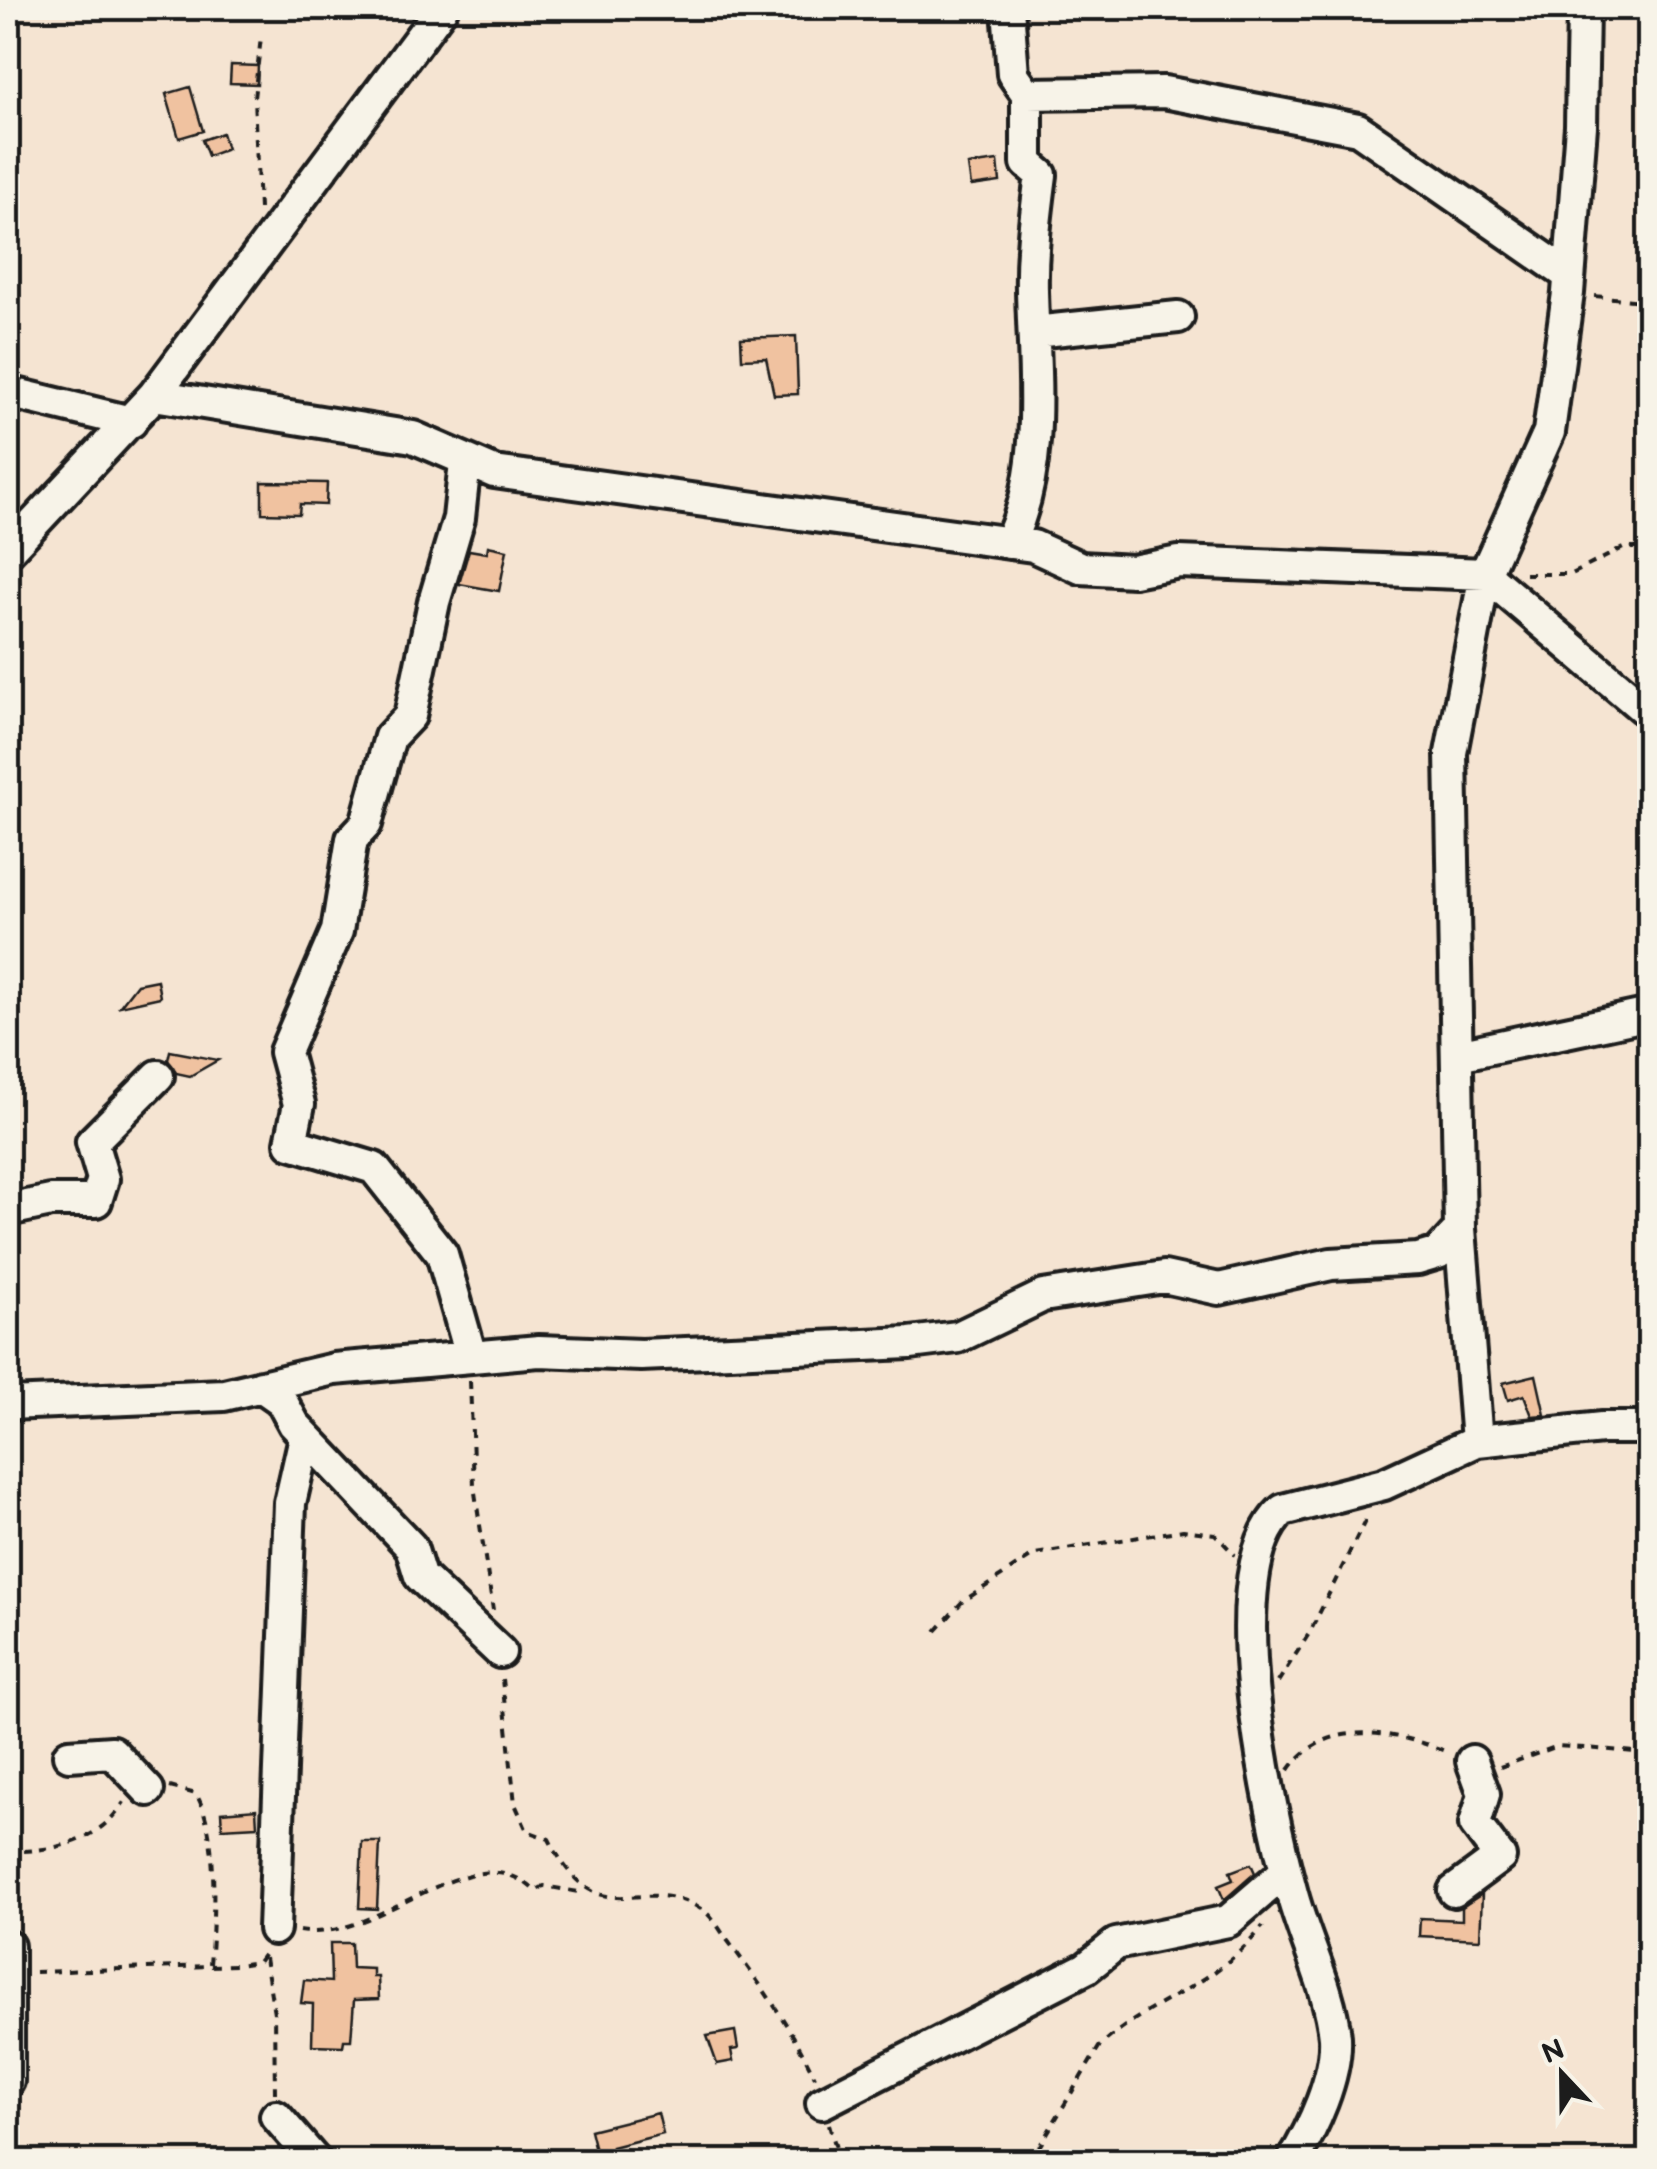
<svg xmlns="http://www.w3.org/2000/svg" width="1657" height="2169" viewBox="0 0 1657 2169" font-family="'Balsamiq Sans',sans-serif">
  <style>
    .building { fill: #f0c2a0; stroke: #1c1c1c; stroke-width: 2.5 }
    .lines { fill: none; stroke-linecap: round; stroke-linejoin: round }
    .minor-casing { stroke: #1c1c1c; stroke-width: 38 }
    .path { stroke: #1c1c1c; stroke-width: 4; stroke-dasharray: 8 8; stroke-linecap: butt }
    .minor { stroke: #f7f3e8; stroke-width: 30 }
  </style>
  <rect width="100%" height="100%" fill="#f5e4d2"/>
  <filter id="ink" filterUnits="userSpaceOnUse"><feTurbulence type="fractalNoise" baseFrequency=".01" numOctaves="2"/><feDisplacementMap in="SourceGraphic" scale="20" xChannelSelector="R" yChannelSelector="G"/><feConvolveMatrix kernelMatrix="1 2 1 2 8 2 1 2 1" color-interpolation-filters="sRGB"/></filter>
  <g filter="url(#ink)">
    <path class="building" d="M231 65 258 66 257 84 230 83Z
      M190 87 203 131 179 138 166 94Z
      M222 133 227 149 208 156 202 140Z
      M998 161 1000 182 971 186 968 165Z
      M796 336 798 394 774 395 766 358 742 359 741 338Z
      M262 482 327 483 326 505 300 504 299 514 262 513Z
      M488 546 507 550 499 591 459 584 469 550 487 553Z
      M157 980 160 997 120 1006 137 984Z
      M170 1051 218 1060 190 1076 176 1073 168 1060Z
      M1536 1375 1545 1415 1532 1416 1524 1395 1508 1400 1503 1383Z
      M256 1809 257 1826 222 1828 221 1812Z
      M362 1842H380L377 1909 359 1908Z
      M1251 1864 1255 1873 1224 1900 1218 1886 1233 1880 1230 1872Z
      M1482 1894 1480 1939 1419 1936 1420 1918 1462 1920V1907Z
      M330 1943H351L352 1968 373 1969V1977H378L379 1999 354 2000 351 2040H344L343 2046 312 2045 313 2004 301 2003 304 1980 331 1982Z
      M735 2031 738 2049 731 2050 733 2061 717 2064 707 2036Z
      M658 2113 663 2134 612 2147 614 2154 597 2158 590 2130Z"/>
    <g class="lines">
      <g class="minor-casing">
        <path id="minor" d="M1008 8 1013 74 1027 94 1164 92 1358 129 1567 274
          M1034 332 1178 317
          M8 392 131 422
          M154 395 413 437 494 472 1033 546 1081 568 1133 571 1179 562 1485 574 1650 714
          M465 462 459 518 434 602 410 716 390 737 366 824 352 839 337 931 285 1052 299 1104 291 1143 374 1168 442 1254 471 1356
          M1009 543C1046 467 1034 374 1032 291 1031 252 1036 213 1041 175L1027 163V94
          M8 551 154 395 442 8
          M1458 1055 1650 1014
          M8 1210 51 1201H96L103 1179 92 1142 158 1076
          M261 1386 281 1400 294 1424 411 1547 420 1576 500 1652
          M8 1404 224 1395 334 1369 539 1351 641 1355 910 1343 958 1337 1043 1296 1164 1277 1219 1289 1331 1264 1418 1259 1438 1253 1460 1229
          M1477 1441 1602 1428H1650
          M69 1755 112 1752 148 1790
          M1454 1891 1500 1857 1475 1824 1484 1794 1472 1761
          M274 1929 290 1503 305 1437
          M8 1946V2081
          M822 2103 1086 1968 1116 1944 1228 1921 1286 1871
          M276 2116 316 2162
          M1292 2162C1313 2128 1337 2077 1335 2037 1330 1988 1303 1938 1291 1890 1270 1813 1215 1567 1283 1510L1384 1484 1477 1441 1460 1229 1451 753 1485 574 1549 432 1568 293 1581 126 1583 8"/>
      </g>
      <path class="path" d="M259 209 254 98 261 37
        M1595 296 1650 302
        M1525 574H1572L1623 548H1650
        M470 1381 474 1486 493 1610
        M936 1631 962 1602 1035 1554 1183 1530 1215 1534 1235 1555
        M502 1679 515 1804 527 1831 549 1839C600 1941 640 1868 704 1911 713 1917 721 1932 728 1941 761 1985 791 2027 815 2077
        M1278 1682 1310 1632 1368 1515
        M1500 1767 1558 1746 1650 1753
        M1289 1770C1326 1716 1396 1732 1448 1752
        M170 1787 196 1794C219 1832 214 1919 210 1964
        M8 1852C55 1850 97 1844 124 1802
        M299 1931C380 1944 471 1829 535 1891L544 1886 584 1893
        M265 1958 274 2013 275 2093
        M35 1972 237 1965 258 1962 267 1950
        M829 2124 840 2162
        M1030 2162 1099 2047C1152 1997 1212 1991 1263 1926"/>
      <use href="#minor" class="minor"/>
    </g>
  </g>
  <rect width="1657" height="2169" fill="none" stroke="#f7f3e8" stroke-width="40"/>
  <rect x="20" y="20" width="1617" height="2129" fill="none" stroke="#1c1c1c" stroke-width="4" filter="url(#ink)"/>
  <g transform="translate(1562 2074) rotate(338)" stroke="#f7f3e8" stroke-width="8" paint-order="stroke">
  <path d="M0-8L18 38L0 25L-18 38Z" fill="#1c1c1c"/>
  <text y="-15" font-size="28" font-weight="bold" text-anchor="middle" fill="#1c1c1c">N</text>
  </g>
</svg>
